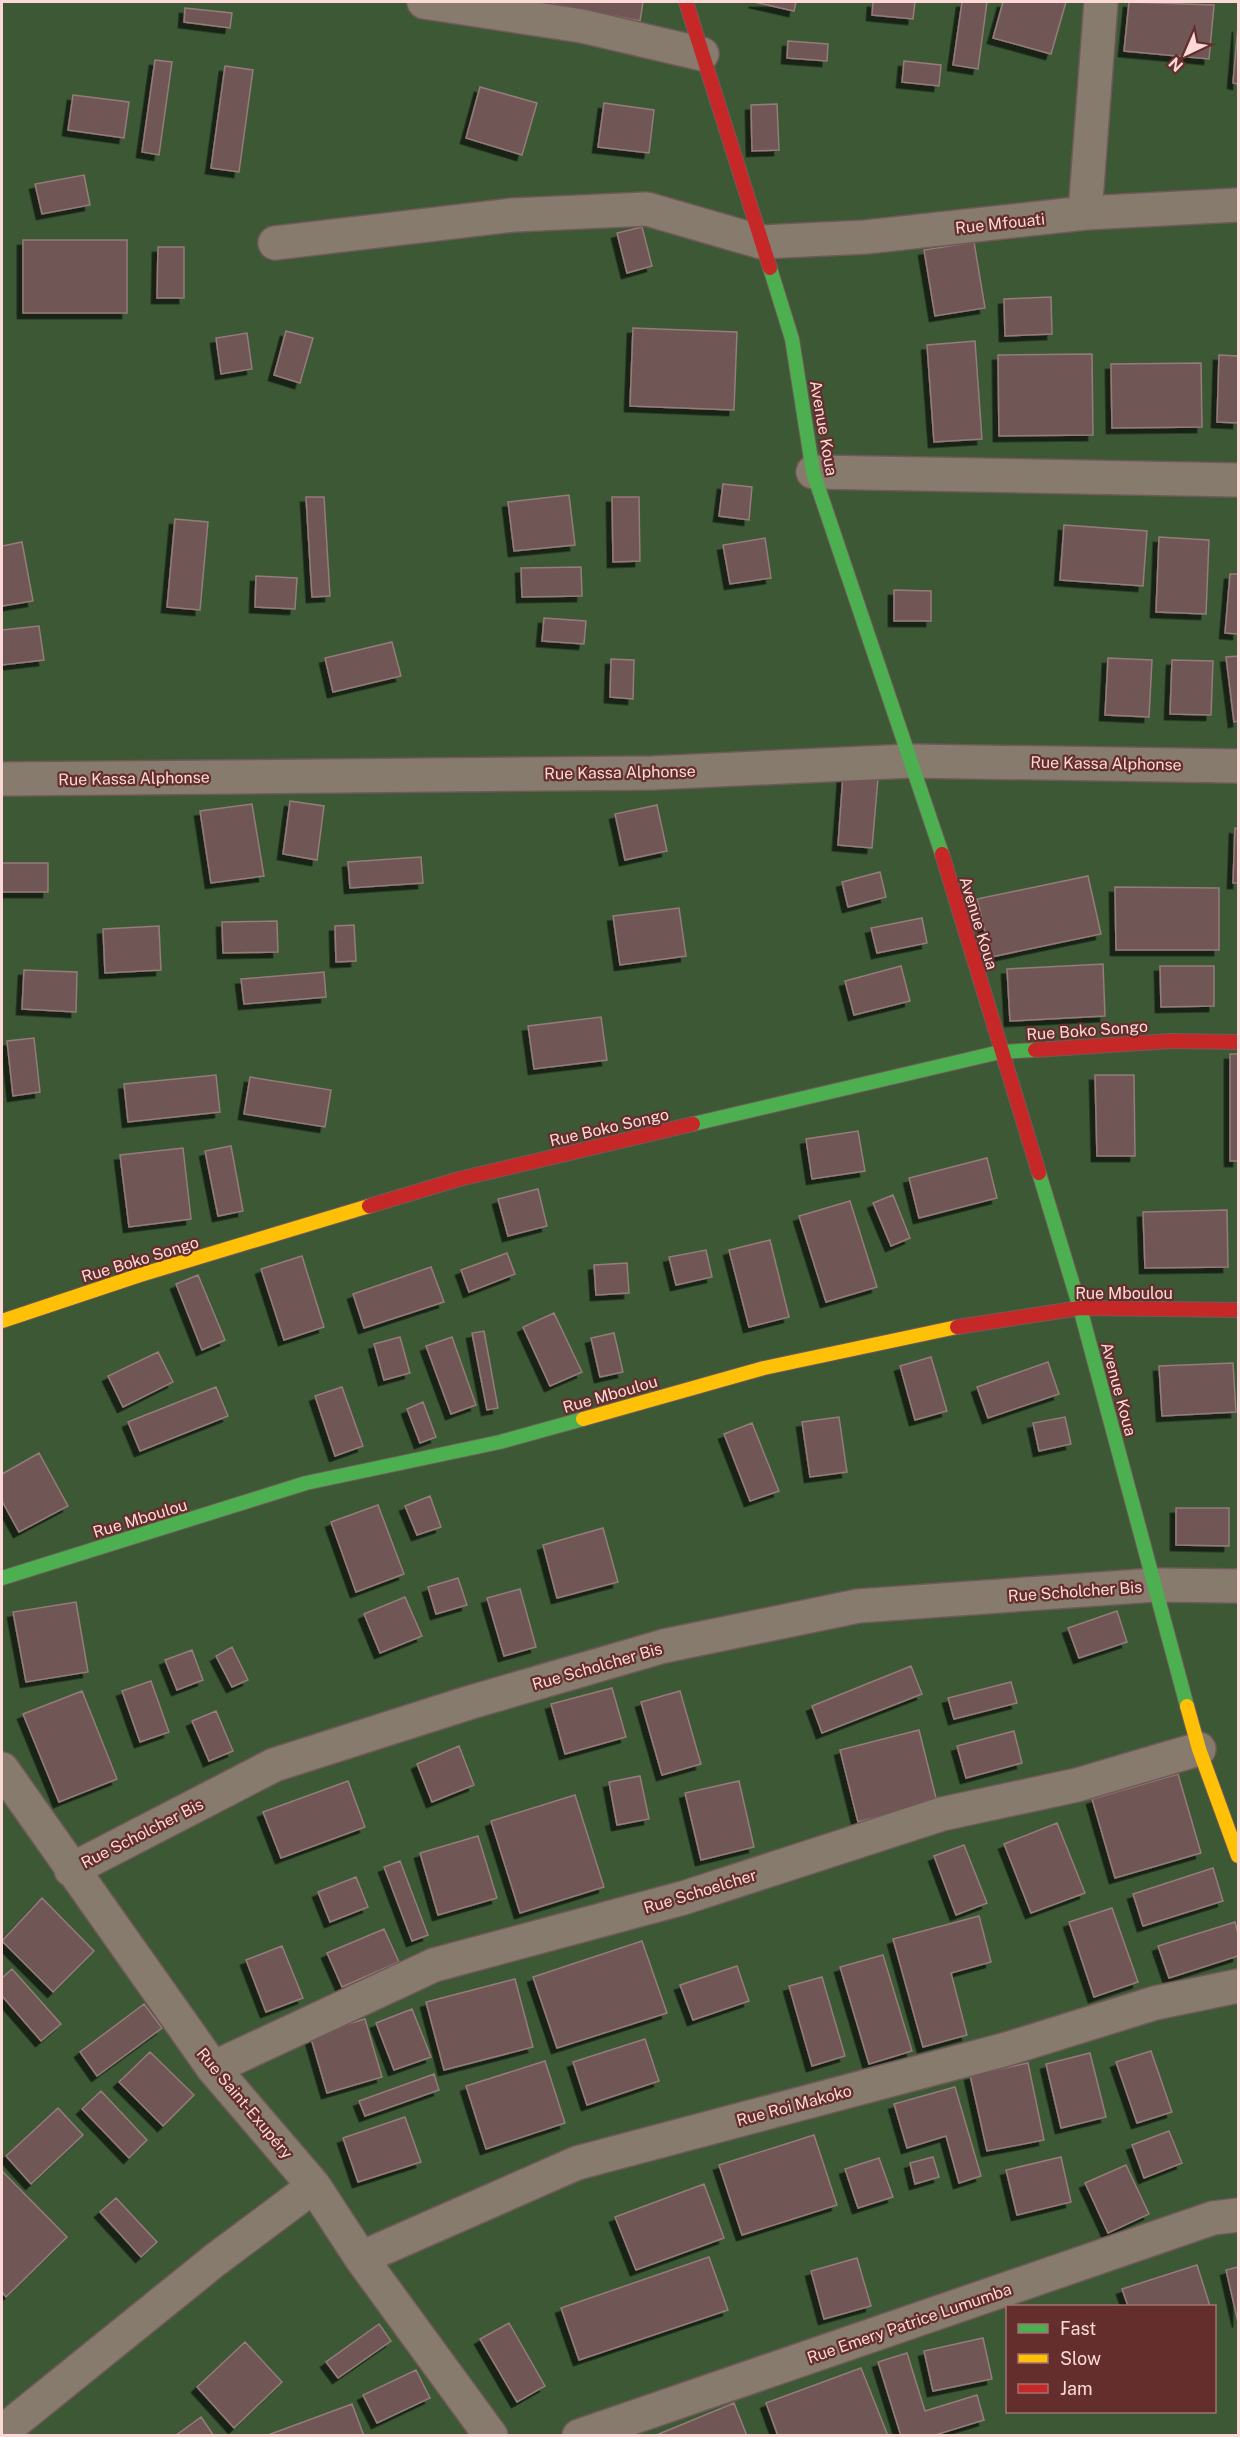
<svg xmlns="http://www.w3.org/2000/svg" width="1240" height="2437" viewBox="0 0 1240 2437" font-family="'Public Sans',sans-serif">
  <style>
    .green { fill: #3c5835; fill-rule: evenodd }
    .building { fill: #715757; stroke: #957b7a; stroke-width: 1.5; filter: url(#shadow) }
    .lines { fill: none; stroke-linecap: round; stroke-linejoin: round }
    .street-casing { stroke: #725959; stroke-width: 36 }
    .fast-casing { stroke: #725959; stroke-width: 16 }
    .slow-casing { stroke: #725959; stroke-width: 16 }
    .jam-casing { stroke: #725959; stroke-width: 16 }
    .street { stroke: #877b6d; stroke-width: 33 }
    .fast { stroke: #4caf50; stroke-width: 14 }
    .slow { stroke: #ffc107; stroke-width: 14 }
    .jam { stroke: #c62828; stroke-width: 14 }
    .labels { text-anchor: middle; stroke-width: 4.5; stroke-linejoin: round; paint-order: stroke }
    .street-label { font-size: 16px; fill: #fcd9d7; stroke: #642e2d }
  </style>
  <defs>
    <filter id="shadow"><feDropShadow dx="-5.5" dy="5.5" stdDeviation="0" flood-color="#0009"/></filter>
  </defs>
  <rect width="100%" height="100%" fill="#573a3a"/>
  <path class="green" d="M2 2H1238V2435L2 2436ZM1008 2306H1214V2412H1008Z"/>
  <path class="building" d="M544 2H643L640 21Z
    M754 2H796L794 11Z
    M873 2H915L913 19 872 15Z
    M962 2H987L978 69 953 65Z
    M1003 2H1066L1051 54 993 38Z
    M1129 2 1214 5 1209 59 1124 51Z
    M185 8 232 13 230 28 184 22Z
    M1238 26V84L1233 83Z
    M788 41 828 44 827 61 787 58Z
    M155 60 172 62 159 155 142 152Z
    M904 61 941 65 939 86 902 82Z
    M225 66 253 70 239 172 211 168Z
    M480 87 537 103 522 155 466 138Z
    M73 95 129 102 124 138 68 130Z
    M604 103 654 110 649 153 598 147Z
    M777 104 779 150 752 151 751 105Z
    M84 175 90 205 42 214 35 184Z
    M642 227 652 266 627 273 617 233Z
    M23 240H127V313H23Z
    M974 242 985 308 935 316 924 250Z
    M158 247H184V298H157Z
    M1051 297 1052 334 1005 336 1004 299Z
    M633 328 737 332 734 410 630 406Z
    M286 331 313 338 300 383 274 375Z
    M247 333 252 369 221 374 216 338Z
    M975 341 982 439 934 442 927 345Z
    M1092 354 1093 435 999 436 998 355Z
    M1219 355 1238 356V423L1217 422Z
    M1201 363 1202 427 1112 428 1111 364Z
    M723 484 752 487 749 520 719 516Z
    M569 495 575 545 514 551 508 502Z
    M306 497H324L330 596 312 597Z
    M612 497H639L640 561 613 562Z
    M175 519 208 522 200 610 167 607Z
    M1064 525 1147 531 1143 586 1060 580Z
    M1159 537 1209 540 1206 614 1156 612Z
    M765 538 771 578 730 584 723 545Z
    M22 542 33 601 2 606V546Z
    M581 567 582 596 522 597 521 568Z
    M1230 574H1238V634L1225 633Z
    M256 576 297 578 295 609 255 607Z
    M894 590 931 591V621H894Z
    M544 618 586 621 584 644 542 641Z
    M39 626 44 660 2 665V630Z
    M392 642 401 676 333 692 325 658Z
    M1238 656V721L1234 722 1226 657Z
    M1108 658 1152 660 1149 717 1105 715Z
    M611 659 634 660 633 699 610 697Z
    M1172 660 1213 661 1211 715 1170 714Z
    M843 775 878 778 872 848 838 845Z
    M290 801 324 806 317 860 283 854Z
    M252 804 264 876 211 883 200 811Z
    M657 805 667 851 625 860 615 814Z
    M1235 828 1238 829V883H1233Z
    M421 857 423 883 350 888 348 862Z
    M2 863H48V892H2Z
    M880 872 886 897 848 907 842 882Z
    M1088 876 1101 934 991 957 977 899Z
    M1115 887 1219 888V950H1116Z
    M679 908 686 956 620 965 613 916Z
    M922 918 927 943 877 953 871 928Z
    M277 921 278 952 223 953 222 922Z
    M354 925 356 961 336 962 335 926Z
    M159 926 161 970 105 973 103 929Z
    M1103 964 1105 1016 1010 1021 1007 969Z
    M901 966 910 1001 854 1015 845 981Z
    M1160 966H1214V1006L1161 1007Z
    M24 970 77 972 76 1012 22 1009Z
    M324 972 326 997 244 1004 241 979Z
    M601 1017 607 1060 534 1069 528 1026Z
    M34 1038 40 1092 13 1096 7 1041Z
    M1230 1054H1238V1161H1230Z
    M216 1075 220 1112 128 1122 124 1084Z
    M1095 1075H1134L1135 1156H1097Z
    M250 1077 331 1090 325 1127 244 1114Z
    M858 1131 865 1171 812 1179 806 1139Z
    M231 1146 243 1211 218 1216 205 1151Z
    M183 1148 191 1219 129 1227 120 1155Z
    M987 1158 997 1198 919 1218 909 1178Z
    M538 1189 547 1226 508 1236 498 1199Z
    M893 1195 910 1238 891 1246 873 1203Z
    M850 1201 877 1287 826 1302 799 1216Z
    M1227 1210 1228 1267 1145 1268 1143 1212Z
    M770 1240 789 1317 749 1327 729 1250Z
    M706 1250 712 1277 676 1285 669 1257Z
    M507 1253 515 1274 469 1292 461 1270Z
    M302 1256 324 1327 284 1340 261 1269Z
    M627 1263 629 1293 596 1295 594 1265Z
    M431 1267 444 1302 364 1328 353 1294Z
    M198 1275 225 1340 202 1350 176 1284Z
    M554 1313 582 1372 550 1386 523 1327Z
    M484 1331 498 1408 487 1410 472 1333Z
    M614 1333 623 1372 600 1377 591 1338Z
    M400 1337 410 1373 384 1380 374 1344Z
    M452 1337 476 1405 451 1414 426 1346Z
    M158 1352 173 1382 123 1407 108 1376Z
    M931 1357 947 1411 915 1420 900 1366Z
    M1048 1362 1059 1394 988 1418 977 1387Z
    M1233 1363 1236 1412 1162 1416 1159 1366Z
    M216 1387 228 1416 140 1451 128 1422Z
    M342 1387 363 1446 335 1456 315 1396Z
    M423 1402 436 1437 420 1443 407 1409Z
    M839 1417 847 1472 810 1477 802 1422Z
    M1065 1417 1071 1444 1039 1451 1033 1423Z
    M752 1423 779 1491 750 1501 724 1434Z
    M39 1453 68 1506 19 1532 2 1501V1474Z
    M430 1496 441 1527 417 1535 405 1506Z
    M378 1505 404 1574 356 1592 331 1522Z
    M1176 1508H1229V1546L1176 1545Z
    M603 1528 618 1582 557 1598 543 1545Z
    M458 1578 467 1605 436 1614 428 1587Z
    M520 1589 536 1647 504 1656 487 1598Z
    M405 1597 422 1636 380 1653 364 1614Z
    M76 1602 88 1672 26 1682 13 1612Z
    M1117 1611 1127 1642 1079 1658 1068 1628Z
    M232 1647 248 1680 232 1687 216 1656Z
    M192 1650 203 1680 177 1690 165 1660Z
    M911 1666 922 1694 822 1733 812 1706Z
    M151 1681 169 1732 140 1742 122 1691Z
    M1011 1682 1017 1703 954 1719 948 1698Z
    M612 1688 626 1737 565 1754 551 1704Z
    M82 1691 117 1779 59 1802 23 1714Z
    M680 1691 701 1764 662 1775 641 1702Z
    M216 1711 233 1751 209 1761 192 1721Z
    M919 1730 937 1802 858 1822 840 1750Z
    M1014 1731 1022 1763 966 1778 957 1746Z
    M459 1746 474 1785 432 1802 417 1764Z
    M1178 1774 1201 1853 1115 1878 1092 1799Z
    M640 1776 649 1819 617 1825 609 1782Z
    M348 1781 365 1827 281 1858 263 1812Z
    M739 1781 754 1847 701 1860 685 1793Z
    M575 1795 604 1887 520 1913 491 1821Z
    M1057 1823 1085 1893 1031 1913 1004 1844Z
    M478 1836 497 1898 438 1915 420 1853Z
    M964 1845 987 1903 956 1915 934 1856Z
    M400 1861 428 1935 412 1941 384 1867Z
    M1213 1868 1223 1901 1143 1926 1133 1894Z
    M356 1877 368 1907 330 1922 318 1892Z
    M42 1898 94 1951 53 1992 2 1941Z
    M1112 1908 1138 1982 1094 1997 1069 1922Z
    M979 1916 991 1962 951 1973 967 2035 923 2047 893 1939Z
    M1235 1922 1238 1934V1956L1169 1978 1158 1946Z
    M384 1929 399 1962 342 1987 327 1953Z
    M642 1941 667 2013 557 2048 533 1977Z
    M282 1946 303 1998 266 2012 246 1960Z
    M883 1955 912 2051 869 2064 840 1967Z
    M737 1966 749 2001 693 2020 680 1985Z
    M12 1969 61 2024 41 2041 2 1996V1978Z
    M822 1977 845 2056 812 2066 789 1986Z
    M515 1979 533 2047 444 2070 426 2002Z
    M144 2004 162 2028 97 2076 80 2052Z
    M412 2009 431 2057 394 2070 376 2023Z
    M365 2019 382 2077 327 2093 310 2035Z
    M645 2039 659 2081 587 2105 573 2062Z
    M1151 2051 1172 2112 1137 2123 1116 2062Z
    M150 2052 194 2095 163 2126 119 2082Z
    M1090 2053 1106 2117 1061 2128 1046 2064Z
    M545 2061 565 2123 486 2149 466 2086Z
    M1028 2063 1044 2140 987 2151 970 2075Z
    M434 2074 439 2090 365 2116 359 2101Z
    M955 2087 981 2176 959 2183 946 2136 907 2148 894 2104Z
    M101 2091 147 2140 129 2158 82 2109Z
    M58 2108 83 2135 31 2184 6 2156Z
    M405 2117 421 2162 358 2182 343 2138Z
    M1169 2131 1182 2163 1144 2178 1132 2145Z
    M814 2135 837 2205 742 2235 719 2165Z
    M933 2157 939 2177 915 2184 910 2163Z
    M1061 2157 1071 2202 1017 2215 1006 2170Z
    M879 2158 893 2197 858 2208 845 2169Z
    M1126 2165 1149 2214 1108 2233 1085 2183Z
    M2 2171 67 2237 6 2297 2 2292Z
    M704 2184 724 2238 636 2270 615 2217Z
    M116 2198 157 2242 141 2257 100 2212Z
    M709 2257 728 2310 579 2360 561 2308Z
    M857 2258 871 2306 824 2319 811 2271Z
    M1197 2265 1210 2306H1128L1122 2289Z
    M1238 2267V2322L1226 2270Z
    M509 2323 545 2386 517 2402 480 2339Z
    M379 2324 391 2341 338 2378 326 2362Z
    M983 2338 992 2379 933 2391 924 2351Z
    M245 2342 282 2382 234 2428 197 2387Z
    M907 2353 925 2411 977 2395 984 2420 932 2436H901L878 2362Z
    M861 2368 888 2436H778L766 2403Z
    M416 2370 430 2398 377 2423 363 2395Z
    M734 2403 747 2436H654Z
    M352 2404 364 2436 268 2435Z
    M201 2417 214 2436H175Z"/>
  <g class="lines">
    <g class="street-casing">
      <path id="street" d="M424 2 582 26 702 54
        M1085 213 1101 2
        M275 243 514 215 647 209 761 242 866 237 1085 213 1238 205
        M813 472 1238 480
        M2 779 652 773 910 761 1238 766
        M2 1769 213 2068 314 2186 361 2258 491 2436
        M71 1870 274 1765 468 1703 664 1646 858 1606 1155 1585 1238 1586
        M213 2068 434 1965 683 1898 942 1814 1077 1785 1199 1749
        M361 2258 577 2163 1007 2049 1155 2003 1238 1986
        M2 2432 215 2260 314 2186
        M579 2436 1213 2218 1238 2215"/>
    </g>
    <g class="fast-casing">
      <path id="fast" d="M770 268 792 339 813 472 942 854
        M693 1124 1000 1052 1035 1050
        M1039 1173 1080 1308 1187 1706
        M2 1578 306 1483 500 1442 583 1419"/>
    </g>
    <g class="slow-casing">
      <path id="slow" d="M2 1321 140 1275 369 1206
        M583 1419 764 1368 957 1327
        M1187 1706 1199 1749 1238 1856"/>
    </g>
    <g class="jam-casing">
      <path id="jam" d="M686 2 770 268
        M942 854 1039 1173
        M1035 1050 1171 1041 1238 1042
        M369 1206 459 1179 693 1124
        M957 1327 1080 1308 1238 1310"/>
    </g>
    <use href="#street" class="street"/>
    <use href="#fast" class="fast"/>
    <use href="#slow" class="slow"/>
    <use href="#jam" class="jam"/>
  </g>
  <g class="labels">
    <g class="street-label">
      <text transform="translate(1000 223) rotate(-6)" y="6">Rue Mfouati</text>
      <text transform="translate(824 428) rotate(80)" y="6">Avenue Koua</text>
      <text transform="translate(1106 763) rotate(1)" y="6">Rue Kassa Alphonse</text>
      <text transform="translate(620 772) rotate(-1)" y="6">Rue Kassa Alphonse</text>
      <text transform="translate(134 778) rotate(-1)" y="6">Rue Kassa Alphonse</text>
      <text transform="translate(979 923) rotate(73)" y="6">Avenue Koua</text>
      <text transform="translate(1087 1030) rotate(-4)" y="6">Rue Boko Songo</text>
      <text transform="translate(609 1127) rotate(-13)" y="6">Rue Boko Songo</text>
      <text transform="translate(140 1259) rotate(-17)" y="6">Rue Boko Songo</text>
      <text x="1124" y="1299">Rue Mboulou</text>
      <text transform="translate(1119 1389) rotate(75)" y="6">Avenue Koua</text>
      <text transform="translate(610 1394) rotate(-16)" y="6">Rue Mboulou</text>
      <text transform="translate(140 1518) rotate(-17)" y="6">Rue Mboulou</text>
      <text transform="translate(1075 1591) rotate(-4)" y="6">Rue Scholcher Bis</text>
      <text transform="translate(597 1666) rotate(-16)" y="6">Rue Scholcher Bis</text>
      <text transform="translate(142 1833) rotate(-27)" y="6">Rue Scholcher Bis</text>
      <text transform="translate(700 1891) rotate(-17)" y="6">Rue Schoelcher</text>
      <text transform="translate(245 2103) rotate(50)" y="6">Rue Saint-Exupéry</text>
      <text transform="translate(794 2105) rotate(-15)" y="6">Rue Roi Makoko</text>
      <text transform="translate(909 2323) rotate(-19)" y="6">Rue Emery Patrice Lumumba</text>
    </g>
  </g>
  <rect width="1240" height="2437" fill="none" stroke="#fcd9d7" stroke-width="6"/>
  <rect x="1006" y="2305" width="210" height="108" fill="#642e2d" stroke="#a17271" stroke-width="1.5"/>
  <rect x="1018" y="2324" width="30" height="9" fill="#4caf50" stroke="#a17271" stroke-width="1.5"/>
  <text x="1060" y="2335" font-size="18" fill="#fcd9d7">Fast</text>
  <rect x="1018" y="2354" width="30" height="9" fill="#ffc107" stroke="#a17271" stroke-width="1.5"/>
  <text x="1060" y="2365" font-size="18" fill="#fcd9d7">Slow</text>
  <rect x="1018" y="2384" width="30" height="9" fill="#c62828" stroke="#a17271" stroke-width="1.5"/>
  <text x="1060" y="2395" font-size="18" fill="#fcd9d7">Jam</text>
  <g transform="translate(1186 54) rotate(224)" stroke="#642e2d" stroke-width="4.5" paint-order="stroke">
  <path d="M0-4.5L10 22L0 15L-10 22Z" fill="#fcd9d7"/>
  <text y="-9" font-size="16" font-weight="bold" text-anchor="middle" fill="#fcd9d7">N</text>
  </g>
</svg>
